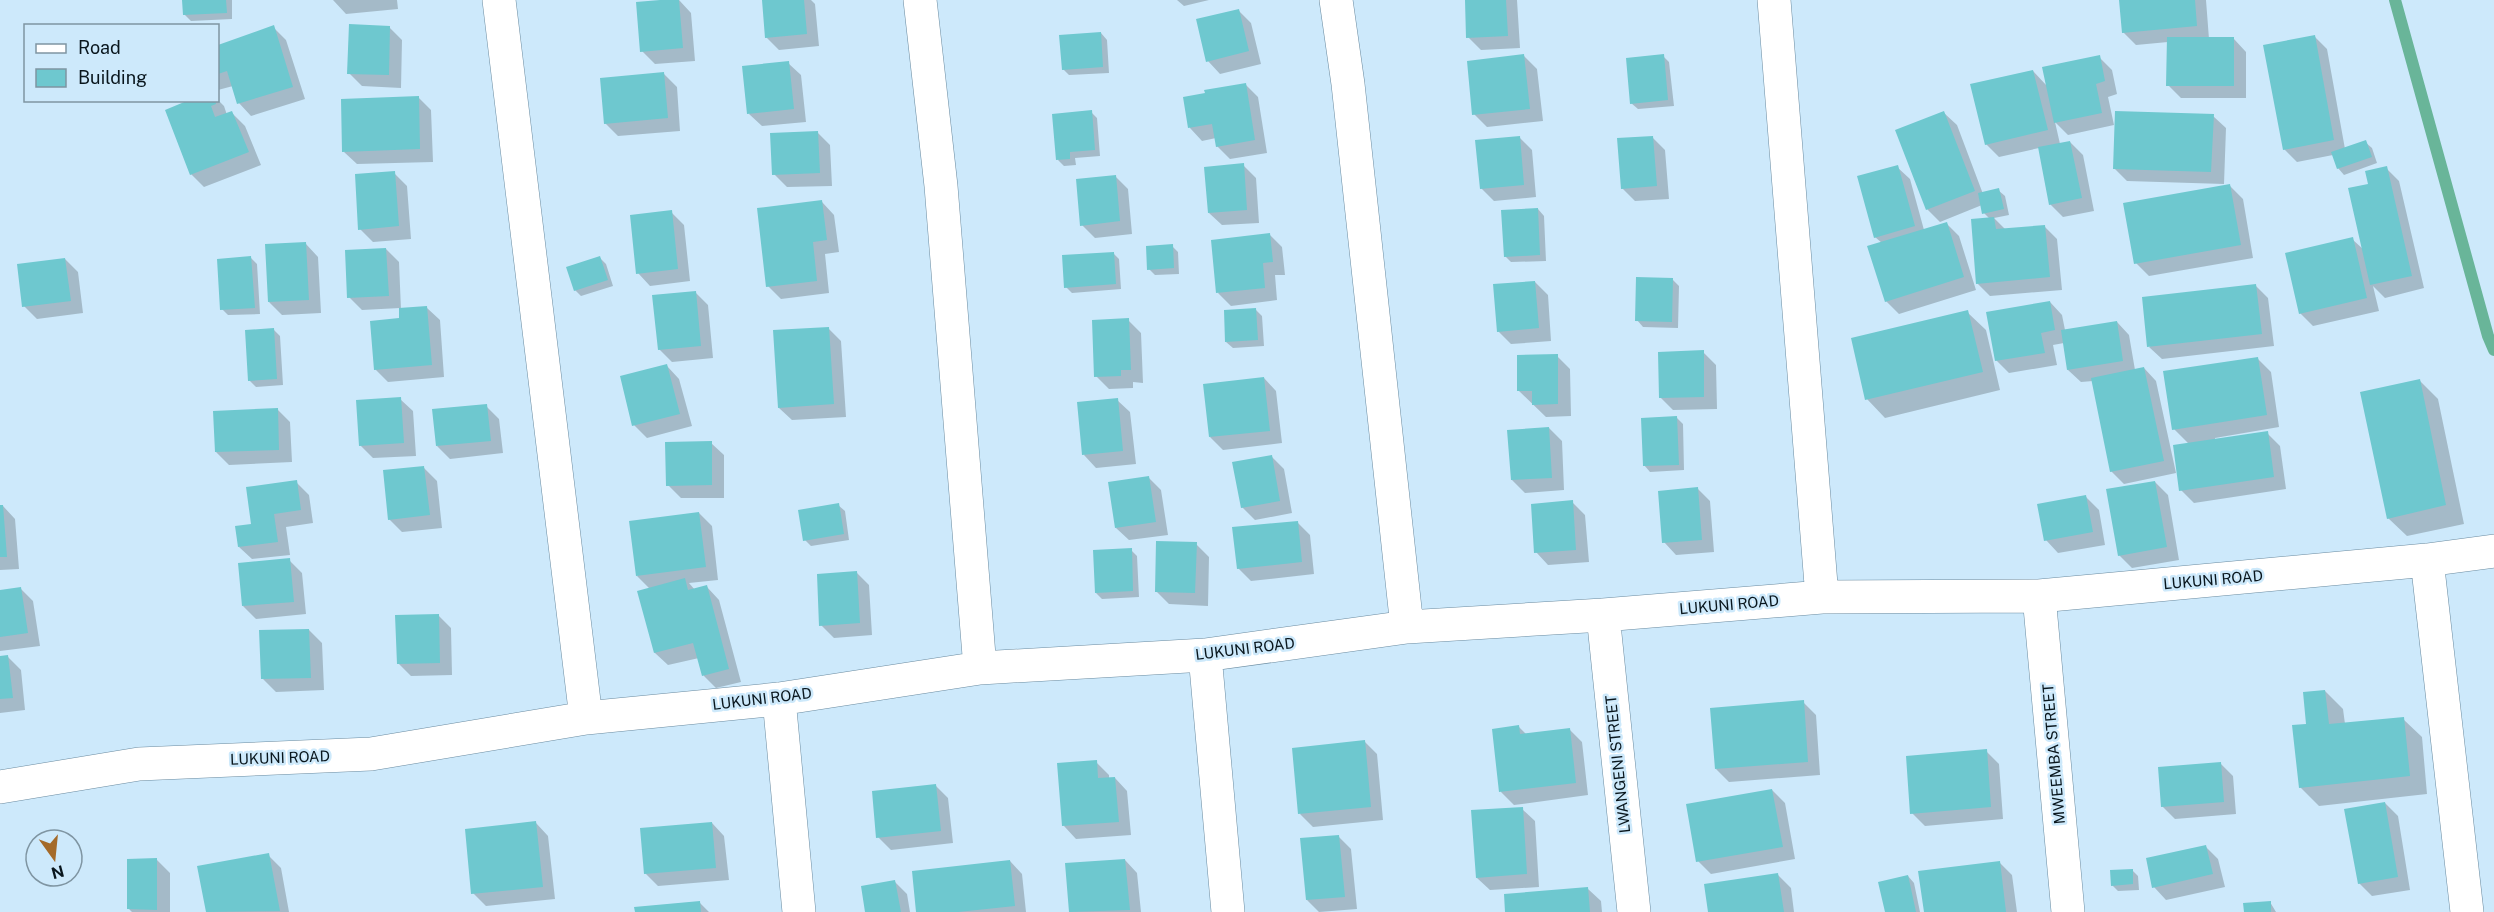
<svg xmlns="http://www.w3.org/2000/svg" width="2494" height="912" viewBox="0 0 2494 912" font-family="'Public Sans',sans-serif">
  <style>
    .shadow { fill: #0003 }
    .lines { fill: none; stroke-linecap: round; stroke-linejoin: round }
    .stream { stroke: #69b599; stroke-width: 12 }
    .building { fill: #6ec8cf }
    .street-casing { stroke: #6a8ba0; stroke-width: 34 }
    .street { stroke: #fff; stroke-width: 33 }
    .labels { text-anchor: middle; stroke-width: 5; stroke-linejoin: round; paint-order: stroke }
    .street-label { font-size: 15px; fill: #09161d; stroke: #cde9fb }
  </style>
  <rect width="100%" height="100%" fill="#cde9fb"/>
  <path class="shadow" d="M184 0H232V19L191 21 184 14Z
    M333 0H397L398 9 346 14Z
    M679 0 691 13 695 61 655 64 642 51Z
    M763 0H811L815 4 819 46 779 50 766 37Z
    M1177 0H1209L1184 6Z
    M1466 0H1517L1520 48 1481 50 1468 37Z
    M2120 0H2206L2209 39H2234L2246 52V98H2181L2168 85V42L2136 45 2123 32Z
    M1239 11 1251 23 1261 64 1220 74 1208 61Z
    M273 27 286 40 305 99 251 116 239 103 233 86 218 90V47Z
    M389 27 402 40 401 88 362 86 349 73Z
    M1101 33 1107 40 1109 73 1069 75 1063 69Z
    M2315 37 2327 49 2345 149 2365 142 2372 148 2377 163 2344 175 2338 168 2333 155 2297 162 2284 149Z
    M1524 56 1537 69 1543 121 1487 127 1474 114Z
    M1663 56 1669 62 1674 106 1638 109 1631 103Z
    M2099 57 2112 70 2117 94 2108 97 2114 125 2068 135 2055 122 2060 144 2070 142 2083 155 2094 211 2063 217 2050 204 2039 148 1999 157 1986 144 2033 71 2047 86Z
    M788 63 801 75 806 122 762 126 749 114Z
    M664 74 677 87 680 131 618 136 605 123Z
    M1245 84 1258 97 1267 153 1230 159 1217 146 1216 138 1202 141 1190 128 1185 99Z
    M418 97 431 110 433 162 357 164 344 152Z
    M193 100H218L224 106 227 115 232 113 245 126 261 165 204 187 191 174Z
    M1091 112 1097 118 1100 156 1075 158 1076 165 1064 166 1058 160Z
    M1944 113 1957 125 1983 194 1998 190 2005 196 2009 215 1994 218 2006 230 2045 227 2057 239 2062 290 1990 296 1977 283 1989 218 1984 213 1982 205 1940 222 1927 209Z
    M2213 116 2226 128 2224 184 2127 181 2114 168Z
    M817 132 830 145 832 186 787 187 774 174Z
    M1519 137 1532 150 1536 197 1494 201 1481 188Z
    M1652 137 1665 150 1669 199 1635 201 1622 188Z
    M1243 165 1256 178 1259 223 1222 225 1209 213Z
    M1897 167 1910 179 1924 230 1946 223 1959 236 1976 290 1899 314 1886 301 1882 243 1875 237Z
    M2386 168 2399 181 2424 288 2385 298 2373 286 2379 311 2313 326 2300 313 2352 239 2364 250 2370 186Z
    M394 173 407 186 411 239 373 242 360 229Z
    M1115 176 1128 189 1132 234 1095 238 1082 225Z
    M2230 186 2243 199 2253 258 2149 276 2136 263Z
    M822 202 834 215 839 252 825 254 829 293 781 299 768 286Z
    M1538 209 1544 216 1546 261 1511 262 1505 256Z
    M671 212 684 225 690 281 650 286 638 273Z
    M1269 234 1282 247 1285 275H1275L1277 300 1231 306 1218 293Z
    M306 244 318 257 321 313 282 315 269 302Z
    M1172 246 1178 252 1179 274 1155 275 1149 269Z
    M386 249 399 262 401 310 427 308 440 320 444 377 388 382 375 369 401 320 400 308 362 310 349 297Z
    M1113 253 1119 259 1121 289 1072 293 1066 287Z
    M251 258 257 264 260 314 228 315 222 309Z
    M600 258 606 264 613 286 581 296 575 290Z
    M65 259 78 272 83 313 37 319 24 306Z
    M1673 280 1679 286 1678 328 1643 327 1637 320Z
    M1535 282 1548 295 1551 341 1511 344 1498 331Z
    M2255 285 2268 298 2274 346 2162 359 2149 347Z
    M695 292 708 305 713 358 672 362 659 349Z
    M2050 302 2062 315 2065 330 2117 322 2129 335 2135 370 2144 368 2156 381 2176 473 2124 484 2111 471 2093 381 2081 382 2068 370 2064 343 2053 345 2057 365 2009 373 1996 360Z
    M1256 310 1262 316 1264 346 1233 348 1226 342Z
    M1967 312 1986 330 2000 390 1885 418 1867 399Z
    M1128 320 1141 333 1143 383 1133 382V388L1109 389 1096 376Z
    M828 328 841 341 846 417 792 420 779 408Z
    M274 330 280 336 283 385 256 387 249 380Z
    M1703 352 1716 365 1717 409 1673 410 1660 397Z
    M1557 356 1570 369 1571 416 1546 417 1519 391Z
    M2258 359 2271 372 2279 427 2215 438V440L2267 433 2280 446 2286 489 2194 503 2181 490 2189 444 2174 429Z
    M667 366 679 379 692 426 647 438 634 425Z
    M1264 378 1276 391 1282 443 1223 450 1210 437Z
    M2419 380 2438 399 2464 524 2407 536 2388 518Z
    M400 399 413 411 416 456 373 458 360 445Z
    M1117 400 1130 412 1136 464 1096 468 1084 455Z
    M486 406 499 419 503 453 450 459 437 446Z
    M277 409 290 422 292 462 229 465 216 452Z
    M1677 418 1683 424 1684 470 1650 472 1644 465Z
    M1549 428 1562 441 1564 490 1525 493 1512 480Z
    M711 443 724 455V498H681L668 485Z
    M1271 456 1284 469 1292 513 1255 520 1242 507Z
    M424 468 437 481 442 528 402 532 389 519Z
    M1148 477 1161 490 1168 535 1129 540 1116 528Z
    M296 482 309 495 313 523 286 527 290 555 252 559 239 547Z
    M2155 482 2168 495 2179 560 2132 568 2119 555Z
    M1698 489 1710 501 1714 552 1676 555 1664 542Z
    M2086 497 2099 510 2105 545 2058 553 2046 540Z
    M1572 502 1585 515 1589 562 1548 565 1536 552Z
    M838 505 845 511 849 540 811 546 805 540Z
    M3 506 15 519 19 569 0 570V507Z
    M699 513 712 526 718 580 689 583 695 590 707 587 719 600 741 682 716 688 704 676 699 658 668 665 655 653 650 589 637 576Z
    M1297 522 1310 535 1314 574 1251 581 1238 568Z
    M1196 544 1209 557 1208 606 1169 604 1156 591Z
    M1131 550 1137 556 1139 597 1102 599 1096 593Z
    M289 560 302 573 306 614 256 619 243 606Z
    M857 573 869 585 872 635 834 638 821 625Z
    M20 588 33 601 40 646 0 651V591Z
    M438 615 451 628 452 675 411 676 398 663Z
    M309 630 322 643 324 690 276 692 263 679Z
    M8 657 21 670 25 710 0 713V658Z
    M2325 691 2343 709 2345 724 2403 719 2422 737 2427 794 2319 806 2300 787 2308 726Z
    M1803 702 1816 715 1820 775 1729 782 1716 769Z
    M1519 727 1526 734 1569 729 1582 742 1588 795 1514 805 1501 792Z
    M1364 741 1377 754 1383 820 1313 827 1300 814Z
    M1986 751 1999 764 2003 819 1925 826 1912 813Z
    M1096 762 1109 775V779L1115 778 1127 791 1131 835 1076 839 1064 826Z
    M2220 763 2233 776 2236 814 2175 819 2162 806Z
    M936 786 948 798 953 843 891 850 878 837Z
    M1772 790 1785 803 1795 859 1711 874 1698 861Z
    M2385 803 2398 816 2410 890 2372 896 2359 883Z
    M1522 809 1535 821 1539 887 1490 890 1477 878Z
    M536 823 548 836 555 899 486 906 473 893Z
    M712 823 724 836 729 880 658 886 645 873Z
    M1338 836 1351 849 1357 909 1319 912 1307 900Z
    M2205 846 2218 859 2225 887 2166 900 2154 887Z
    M268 855 281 868 289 912H208L199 868Z
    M157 860 170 873V912H132L129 909Z
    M1125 860 1137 873 1141 912H1070L1067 864Z
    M1010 861 1022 874 1026 912H918Z
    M1999 862 2012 875 2017 912H1925Z
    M2132 870 2138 876 2139 890 2118 891 2112 885Z
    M1778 875 1791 888 1794 912H1709Z
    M1908 876 1914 883 1920 912H1887Z
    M894 881 907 894 910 912H867Z
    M1588 889 1601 901 1602 912H1507Z
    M2270 902 2276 912H2245Z
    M700 903 709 912H636Z"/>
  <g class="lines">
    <path class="stream" d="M2395 0 2488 336 2494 350"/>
  </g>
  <path class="building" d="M182 0H226L227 13 183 15Z
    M660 0H679L683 48 640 52 636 2Z
    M762 0H804L807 34 765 38Z
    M1465 0H1506L1508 36 1466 38Z
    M2119 0H2195L2197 26 2122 33Z
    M1239 9 1249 51 1206 62 1196 19Z
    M349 24 390 26 389 75 347 74Z
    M274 25 293 87 237 104 227 71 218 74V45Z
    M1101 32 1103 67 1062 70 1059 35Z
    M2315 35 2334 140 2283 150 2263 45Z
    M2167 37H2234V86H2166Z
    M1524 54 1530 109 1472 115 1467 61Z
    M1664 54 1668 100 1630 104 1626 58Z
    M2100 55 2105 81 2096 84 2102 113 2054 123 2042 67Z
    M789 61 794 109 747 114 742 66Z
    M2033 70 2048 130 1985 145 1970 84Z
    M664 72 668 118 604 124 600 78Z
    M1246 83 1255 140 1216 147 1212 124 1188 128 1183 97 1205 93 1204 90Z
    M419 96 420 149 342 152 341 99Z
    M189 100H215L216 104 211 106 215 117 232 111 249 152 190 175 165 110Z
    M1092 110 1095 150 1070 152V159L1056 160 1052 114Z
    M1944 111 1975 191 1926 210 1895 130Z
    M2115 111 2214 114 2211 172 2113 169Z
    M818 131 820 173 772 175 770 133Z
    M1520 136 1524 185 1480 189 1475 140Z
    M1653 136 1657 186 1621 189 1617 138Z
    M2366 140 2372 157 2337 169 2331 152Z
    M2070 141 2082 198 2049 205 2038 147Z
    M1244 163 1247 210 1208 213 1204 167Z
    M1898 165 1915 226 1874 238 1857 176Z
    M2387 166 2412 276 2370 285 2348 188 2368 184 2365 171Z
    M395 171 399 226 358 230 355 174Z
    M1116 175 1120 221 1080 226 1076 179Z
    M2230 184 2241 245 2134 264 2123 203Z
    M1999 188 2004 209 1982 214 1978 193Z
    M822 200 827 240 813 242 817 281 766 287 757 208Z
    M1538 208 1540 255 1504 257 1501 210Z
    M672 210 678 269 636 274 630 215Z
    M1994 217 1996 229 2045 225 2050 277 1976 284 1971 219Z
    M1947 222 1964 277 1885 302 1867 246Z
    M1270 233 1273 262 1263 263 1265 288 1216 293 1211 240Z
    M2353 237 2367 298 2299 314 2285 253Z
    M306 242 309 300 268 302 265 244Z
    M1173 244 1174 268 1147 270 1146 246Z
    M386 248 389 296 347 298 345 250Z
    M1114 252 1116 284 1064 288 1062 255Z
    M251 256 255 308 220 310 217 259Z
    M600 256 608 280 574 291 566 267Z
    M65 258 71 301 22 307 17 264Z
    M1636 277 1673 278 1672 322 1635 321Z
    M1535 281 1539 328 1497 332 1493 284Z
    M2256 284 2262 334 2147 347 2142 297Z
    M696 291 701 346 658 350 652 295Z
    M2050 301 2055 330 2041 333 2045 353 1995 361 1986 312Z
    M427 306 432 365 374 370 370 321 399 318V308Z
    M1256 308 1258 340 1225 342 1224 310Z
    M1968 310 1983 372 1865 400 1851 338Z
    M1129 318 1131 370H1121V376L1094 377 1092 320Z
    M2117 321 2123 361 2067 370 2061 330Z
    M829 327 834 404 778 408 773 330Z
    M274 328 277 379 248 381 245 330Z
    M1704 350V397L1659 398 1658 352Z
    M1558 354V404L1532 405V391H1517V355Z
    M2258 357 2267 415 2172 430 2163 371Z
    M667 364 680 414 632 426 620 376Z
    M2144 367 2164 461 2110 472 2091 378Z
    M1264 377 1270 431 1209 437 1203 384Z
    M2420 379 2446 505 2387 519 2360 392Z
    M401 397 404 443 359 446 356 400Z
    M1118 398 1123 451 1082 455 1077 402Z
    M487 404 491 441 436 446 432 409Z
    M278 408 279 450 215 452 213 411Z
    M1677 416 1679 465 1643 466 1641 418Z
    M1549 427 1552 478 1511 480 1507 430Z
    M2268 431 2274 477 2179 491 2173 445Z
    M712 441V485L666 486 665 442Z
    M1272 455 1280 501 1241 508 1232 462Z
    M424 466 430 515 388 520 383 470Z
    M1149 476 1156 522 1115 528 1108 482Z
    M297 480 301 510 274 514 278 542 238 547 235 526 251 524 246 487Z
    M2155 481 2167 547 2118 556 2106 489Z
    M1698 487 1702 540 1662 543 1658 491Z
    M2086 495 2093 532 2044 541 2037 504Z
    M1573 500 1576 550 1534 553 1531 504Z
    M839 503 844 534 803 541 798 510Z
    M0 505H3L7 557H0Z
    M699 512 706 567 636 576 629 521Z
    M1298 521 1302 562 1237 569 1232 527Z
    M1156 541 1197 542 1195 593 1155 592Z
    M1132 548 1133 591 1095 593 1093 550Z
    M290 558 294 602 242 606 238 563Z
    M857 571 860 623 819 626 817 574Z
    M685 578 688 590 707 585 729 669 702 676 693 643 654 653 637 591Z
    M21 587 28 633 0 637V590Z
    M439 614 440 663 397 664 395 615Z
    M309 629 311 678 261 679 259 630Z
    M8 655 13 698 0 699V656Z
    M2325 690 2329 724 2404 717 2410 776 2299 788 2292 725 2306 724 2303 692Z
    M1804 700 1808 762 1715 769 1710 708Z
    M1519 725 1520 734 1570 728 1576 783 1499 792 1492 729Z
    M1365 740 1371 807 1298 814 1292 748Z
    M1987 749 1991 807 1910 814 1906 756Z
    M1097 760 1098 778 1115 777 1119 822 1062 826 1057 763Z
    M2221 762 2224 802 2161 807 2158 767Z
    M936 784 941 831 876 838 872 791Z
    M1772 789 1783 847 1696 862 1686 804Z
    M2385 802 2398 877 2358 884 2344 809Z
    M1523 807 1527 874 1476 878 1471 810Z
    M536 821 543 887 471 894 465 829Z
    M712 822 716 868 644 874 640 828Z
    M1339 835 1345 897 1306 900 1300 838Z
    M2206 845 2213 874 2152 888 2146 858Z
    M269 853 280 911 206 912 197 866Z
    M157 858V910L127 909V859Z
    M1125 859 1130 910 1069 912 1065 863Z
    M1010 860 1015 906 958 912H916L912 871Z
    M2000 861 2006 912H1924L1918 871Z
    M2133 869V884L2111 886 2110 870Z
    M1778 873 1784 912H1708L1704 884Z
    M1908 875 1916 912H1885L1878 882Z
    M895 880 901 912H865L861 886Z
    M1588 887 1590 912H1505L1504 894Z
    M700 901 701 912H635L634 907Z
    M2271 901V912H2244L2243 903Z"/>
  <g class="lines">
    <g class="street-casing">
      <path id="street" d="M499 0 586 718
        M920 0 941 186 980 668
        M1336 0 1348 84 1407 627
        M1774 0 1822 597
        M2427 560 2467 912
        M2039 596 2068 912
        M1603 615 1634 912
        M1205 655 1228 912
        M779 699 799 912
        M0 787 139 764 371 754 586 718 779 699 980 668 1205 655 1407 627 1603 615 1822 597 2039 596 2427 560 2494 551"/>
    </g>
    <use href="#street" class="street"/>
  </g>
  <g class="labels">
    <g class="street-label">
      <text transform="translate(2213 580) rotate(-5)" y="5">LUKUNI ROAD</text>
      <text transform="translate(1729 605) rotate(-5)" y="5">LUKUNI ROAD</text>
      <text transform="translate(1245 649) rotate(-7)" y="5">LUKUNI ROAD</text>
      <text transform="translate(762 699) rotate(-7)" y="5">LUKUNI ROAD</text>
      <text transform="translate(2054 754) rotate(-95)" y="5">MWEEMBA STREET</text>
      <text transform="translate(280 758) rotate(-2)" y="5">LUKUNI ROAD</text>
      <text transform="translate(1618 764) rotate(-96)" y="5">LWANGENI STREET</text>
    </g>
  </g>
  <rect x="24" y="24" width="195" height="78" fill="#cde9fb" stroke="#7f95a2" stroke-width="1.5"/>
  <rect x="36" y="44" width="30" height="9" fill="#ffffff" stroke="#7f95a2" stroke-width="1.5"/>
  <text x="78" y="54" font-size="18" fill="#09161d">Road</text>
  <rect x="36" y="69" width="30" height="18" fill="#6ec8cf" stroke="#7f95a2" stroke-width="1.5"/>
  <text x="78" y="84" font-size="18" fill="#09161d">Building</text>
  <g transform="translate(54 858) rotate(165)"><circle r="28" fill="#cde9fb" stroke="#7f95a2" stroke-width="1.5"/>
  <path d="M0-4.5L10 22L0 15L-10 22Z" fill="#a46a29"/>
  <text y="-9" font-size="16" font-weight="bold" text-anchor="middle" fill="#09161d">N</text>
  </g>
</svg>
